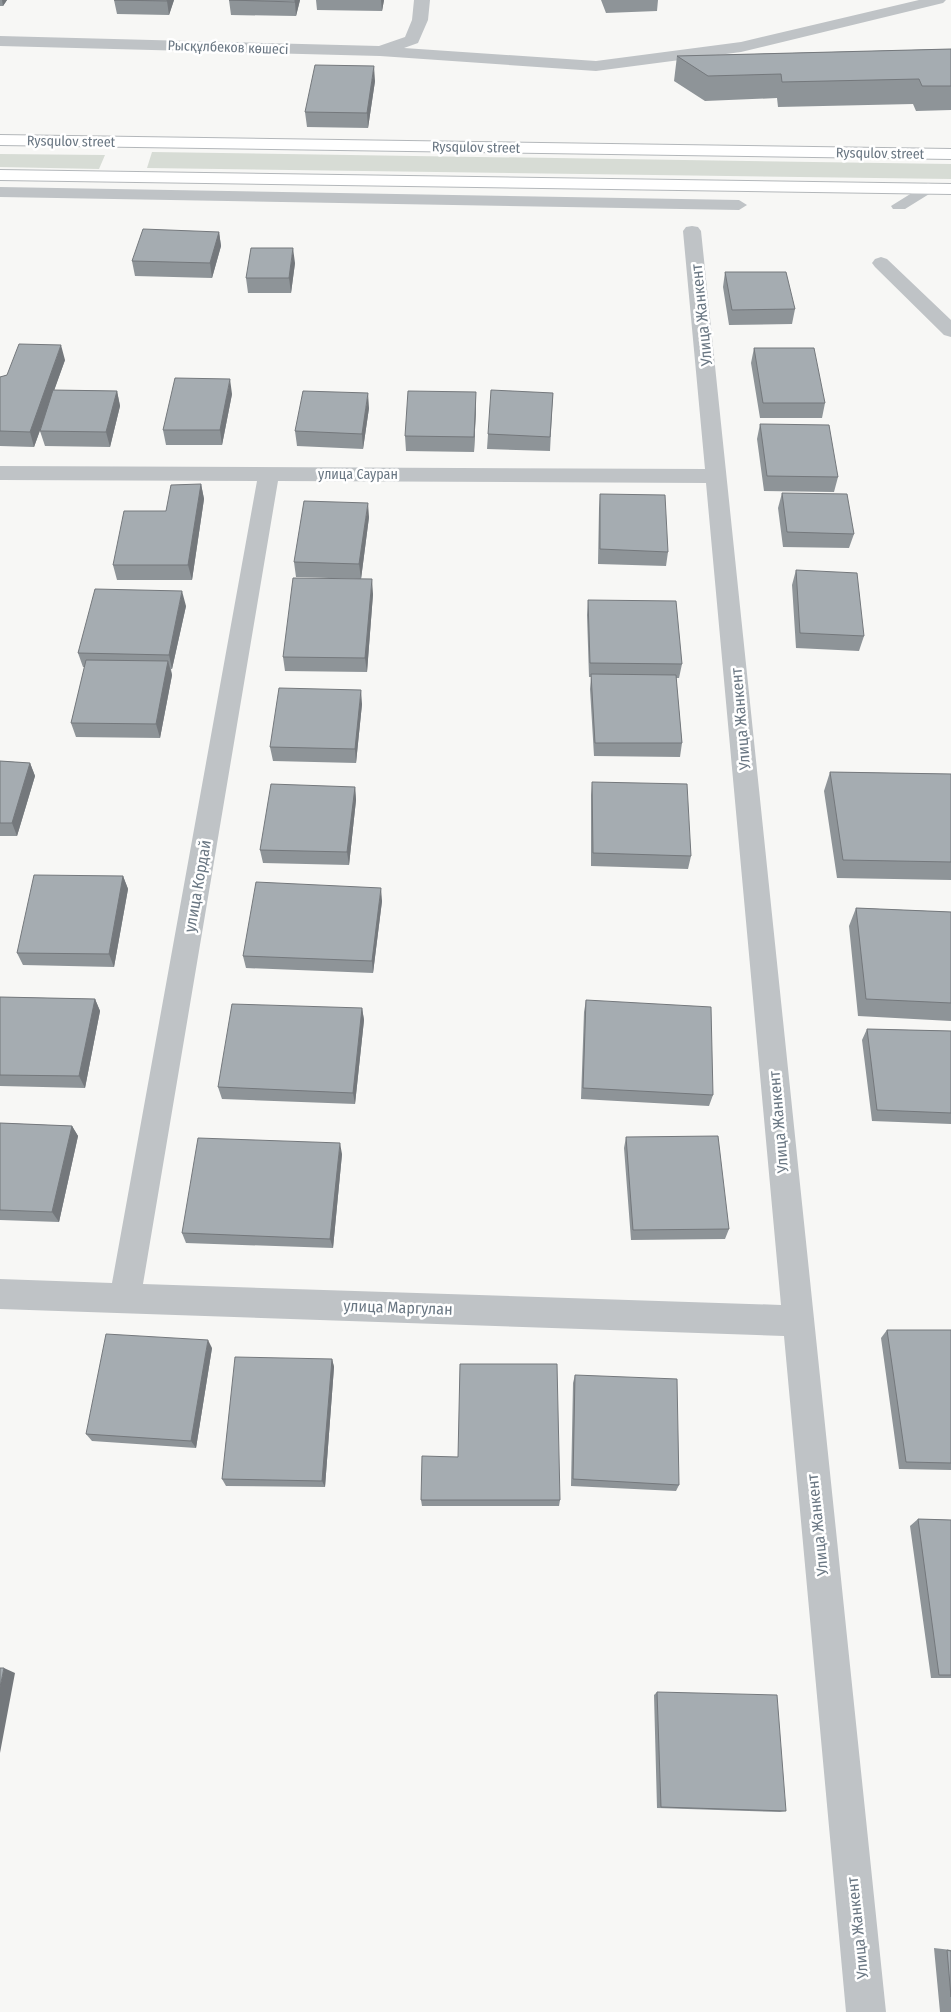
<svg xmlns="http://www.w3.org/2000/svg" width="951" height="2012" viewBox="0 0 951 2012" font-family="'Fira Sans Condensed',sans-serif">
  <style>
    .green { fill: #d7dcd5 }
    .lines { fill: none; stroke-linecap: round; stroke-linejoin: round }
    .primary-casing { stroke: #b3b7ba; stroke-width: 2 }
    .lane { fill: #bfc3c6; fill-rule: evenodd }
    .street { fill: #bfc3c6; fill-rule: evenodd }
    .primary { fill: #fff; fill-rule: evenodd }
    .wall { fill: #8e9498 }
    .shaded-wall { fill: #74787c }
    .building { fill: #a5acb1; stroke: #74787c }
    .labels { text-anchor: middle; stroke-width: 5; stroke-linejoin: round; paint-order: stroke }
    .far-street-label { font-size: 14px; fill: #6a7783; stroke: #fff }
    .street-label { font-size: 16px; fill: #6a7783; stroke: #fff }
  </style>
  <rect width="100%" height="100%" fill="#f7f7f5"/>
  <path class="green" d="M152 152 951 164V179L147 168Z
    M0 154 105 155 99 169 0 167Z"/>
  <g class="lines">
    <g class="primary-casing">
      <path id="primary" d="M0 135 951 149V159L0 145Z
        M0 170 951 184V194L0 180Z"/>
    </g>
    <path class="lane" d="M928 183 934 185 936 188 934 191 905 209H893L891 206Z
      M0 187 739 200 747 205 739 210 0 197Z"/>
    <path class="street" d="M414 0H430L428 20 418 43 404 48 596 61 741 42 919 0H946L943 3 741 52 596 71 380 56 0 46V36L379 46 405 37 412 20Z
      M692 226 698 227 701 231 886 2012H846L784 1336 0 1309V1279L112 1283 257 481 0 480V466L705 469 683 231 686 227ZM278 481 706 483 781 1305 143 1284Z
      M881 257 887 259 951 320V337L944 335 875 267 872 263 875 259Z"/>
    <use href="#primary" class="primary"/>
  </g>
  <path class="wall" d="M0 0H7L3 6H0Z
    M114 0H174L169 15 117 14Z
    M229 0H300L296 16 231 15Z
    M316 0H384L382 11 317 10Z
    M601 0H658L657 11 606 13Z
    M951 49V110L916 111 913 104 778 107 777 98 705 101 674 81 677 56Z
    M375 81 368 128 307 127 305 112Z
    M219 232 221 246 212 278 135 276 132 261Z
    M295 263 291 293H248L246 278Z
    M725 272 795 309 792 324 729 325 723 287Z
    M754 348 825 403 822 418H760L751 363Z
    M65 360 54 390 117 391 120 406 110 447 45 446 40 431 42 425 34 447 0 446V377Z
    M553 393 550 451 487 449 488 434Z
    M232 394 222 445H166L163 430Z
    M476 407 474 452 406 451 405 436Z
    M369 408 363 449 297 446 295 431Z
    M760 424 838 477 834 492 764 491 757 439Z
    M201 484 204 499 192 580H117L113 565 166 511Z
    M782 493 854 534 849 548 783 547 778 508Z
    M600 494 668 552 666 566 598 564 599 508Z
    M369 517 361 579 296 577 294 562Z
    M796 570 864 636 859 651 796 648 792 585Z
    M373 594 367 672 285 671 283 657Z
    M588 600 682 664 679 678H676L682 743 680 757 594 756 590 689 591 677H589L587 615Z
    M186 606 172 669H171L172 675 160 738 76 737 71 723 85 667H83L78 653Z
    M362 704 356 763 273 761 270 747Z
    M0 761 30 763 35 776 17 836H0Z
    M830 772 951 774V880L837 878 824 791Z
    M592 782 691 856 688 869 591 866V795Z
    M355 787 356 800 349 865 263 863 260 850Z
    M123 876 128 889 114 967 23 965 17 953Z
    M382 901 373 973 246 968 243 956Z
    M856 908 951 912V1021L858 1016 849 926Z
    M0 997 95 999 100 1011 85 1088 0 1086Z
    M586 1000 713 1095 709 1106 581 1099 584 1012Z
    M362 1008 364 1020 355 1104 222 1099 218 1087Z
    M867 1029 951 1031V1124L872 1121 862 1040Z
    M0 1123 72 1126 78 1136 59 1222 0 1220Z
    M626 1137 729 1229 725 1239 631 1240 624 1148Z
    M342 1154 333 1248 186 1243 182 1233Z
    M887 1330H951V1470L899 1469 881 1338Z
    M212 1348 196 1448 92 1441 86 1434Z
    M332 1359 334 1367 325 1487 226 1486 222 1479Z
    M575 1375 679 1485 676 1491 571 1486 573 1383Z
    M458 1457 560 1500 559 1506H422L421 1500Z
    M918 1519 951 1520V1678H931L910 1526Z
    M657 1692 786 1811 780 1812 657 1808 654 1695Z
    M934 1948 951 1950V2012H940Z"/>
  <path class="shaded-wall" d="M2 0H7L3 6Z
    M167 0H174L169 15 167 1Z
    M295 0H300L296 16 295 2Z
    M381 0H384L382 11Z
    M374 66 375 81 368 128 367 113Z
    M219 232 221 246 212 278 210 263Z
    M293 248 295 263 291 293 289 278Z
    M61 345 65 360 34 447 30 432Z
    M230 379 232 394 222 445 220 430Z
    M117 391 120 406 110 447 106 432Z
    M476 392V407L474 452V437Z
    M368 393 369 408 363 449 362 434Z
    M201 484 204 499 192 580 188 565Z
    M368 503 369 517 361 579 359 564Z
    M372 579 373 594 367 672 365 658Z
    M182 591 186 606 172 669 169 655Z
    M168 661 172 675 160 738 156 724Z
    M361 690 362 704 356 763 355 749Z
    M30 763 35 776 17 836 12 823Z
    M355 787 356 800 349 865 347 852Z
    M123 876 128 889 114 967 109 954Z
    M381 888 382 901 373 973 372 961Z
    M95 999 100 1011 85 1088 79 1076Z
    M362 1008 364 1020 355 1104 353 1093Z
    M72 1126 78 1136 59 1222 52 1212Z
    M340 1143 342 1154 333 1248 330 1239Z
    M208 1340 212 1348 196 1448 191 1441Z
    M332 1359 334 1367 325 1487 322 1481Z
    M4 1668 15 1673 0 1753V1687Z"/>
  <path class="building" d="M114 0H167V1Z
    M229 0H295V2Z
    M951 49V86H922L919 79 782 82 781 74 708 76 677 56Z
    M315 65 374 66 367 113 305 112Z
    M143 229 219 232 210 263 132 261Z
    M251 248H293L289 278H246Z
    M725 272H786L795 309 732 310Z
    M19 344 61 345 30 432 0 431V377L7 375Z
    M754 348H814L825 403H763Z
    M175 378 230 379 220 430H163Z
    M53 390 117 391 106 432 40 431Z
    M491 390 553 393 550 437 488 434Z
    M303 391 368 393 362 434 295 431Z
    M408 391 476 392 474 437 405 436Z
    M760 424 829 425 838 477 767 476Z
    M201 484 188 565H113L124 511H166L171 485Z
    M782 493 847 494 854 534 787 532Z
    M600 494 665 495 668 552 600 549Z
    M304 501 368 503 359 564 294 562Z
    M796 570 857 573 864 636 800 633Z
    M293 578 372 579 365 658 283 657Z
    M95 589 182 591 169 655 78 653Z
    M588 600 676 601 682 664 590 663Z
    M86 660 168 661 156 724 71 723Z
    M591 674 676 675 682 743H595Z
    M279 688 361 690 355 749 270 747Z
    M0 761 30 763 12 823H0Z
    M830 772 951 774V862L843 860Z
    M592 782 687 784 691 856 593 853Z
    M271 784 355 787 347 852 260 850Z
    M34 875 123 876 109 954 17 953Z
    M256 882 381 888 372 961 243 956Z
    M856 908 951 912V1003L866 999Z
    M0 997 95 999 79 1076 0 1075Z
    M586 1000 711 1007 713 1095 583 1088Z
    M232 1004 362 1008 353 1093 218 1087Z
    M867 1029 951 1031V1113L877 1110Z
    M0 1123 72 1126 52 1212 0 1210Z
    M718 1136 729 1229 633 1230 626 1137Z
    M198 1138 340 1143 330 1239 182 1233Z
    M887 1330H951V1463L906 1462Z
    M106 1334 208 1340 191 1441 86 1434Z
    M235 1357 332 1359 322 1481 222 1479Z
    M460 1364H557L560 1500H421L422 1456 458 1457Z
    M575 1375 677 1379 679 1485 573 1479Z
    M918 1519 951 1520V1675H939Z
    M0 1668H4L0 1687Z
    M657 1692 777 1695 786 1811 661 1807Z
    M947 1950 951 1951V1997Z"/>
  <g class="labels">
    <g class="far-street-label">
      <text transform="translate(228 47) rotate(2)" y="5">Рысқұлбеков көшесі</text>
      <text transform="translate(71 141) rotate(1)" y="5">Rysqulov street</text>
      <text transform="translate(476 147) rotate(1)" y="5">Rysqulov street</text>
      <text transform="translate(880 153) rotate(1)" y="5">Rysqulov street</text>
      <text x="358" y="479">улица Сауран</text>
    </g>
    <g class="street-label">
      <text transform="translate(701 315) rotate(-96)" y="6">Улица Жанкент</text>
      <text transform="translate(740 719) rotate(-95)" y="6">Улица Жанкент</text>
      <text transform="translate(197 886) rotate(-80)" y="6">улица Кордай</text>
      <text transform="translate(778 1122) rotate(-95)" y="6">Улица Жанкент</text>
      <text transform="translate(398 1307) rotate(2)" y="6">улица Маргулан</text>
      <text transform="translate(817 1525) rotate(-96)" y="6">Улица Жанкент</text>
      <text transform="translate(857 1928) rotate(-96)" y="6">Улица Жанкент</text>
    </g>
  </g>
</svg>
